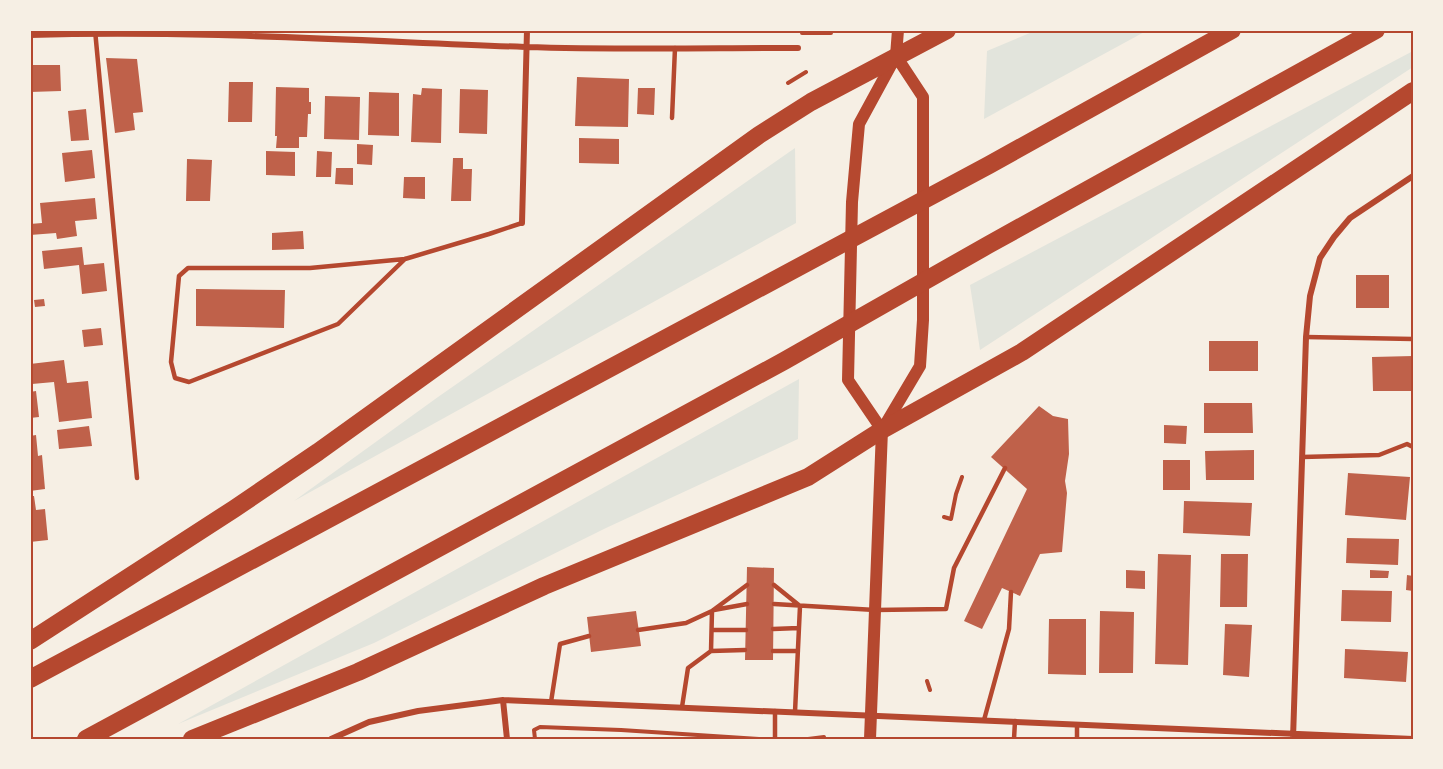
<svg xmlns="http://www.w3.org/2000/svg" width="1443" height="769" viewBox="0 0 1443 769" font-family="Overpass,sans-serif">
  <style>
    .green { fill: #e2e4dc }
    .building { fill: #bf614a }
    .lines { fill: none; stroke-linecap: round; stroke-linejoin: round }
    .path { stroke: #b5482f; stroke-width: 4 }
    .service { stroke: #b5482f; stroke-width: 4.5 }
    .minor { stroke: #b5482f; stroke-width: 6 }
    .secondary { stroke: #b5482f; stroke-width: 12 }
    .motorway { stroke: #b5482f; stroke-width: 18 }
    .neatline { fill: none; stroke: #b5482f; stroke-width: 2 }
  </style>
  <rect width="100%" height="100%" fill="#f6efe4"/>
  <path class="green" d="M1037 30H1148L984 119 987 51Z
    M1413 51V67L980 350 970 285Z
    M795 148 796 223 294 501 438 397Z
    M799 379 798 439 606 528 374 643 178 724Z"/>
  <path class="building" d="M106 58 137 59 143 112 133 113 135 130 115 133Z
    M30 65H60L61 91 30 92Z
    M577 77 629 79 628 127 575 126Z
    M229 82H253L252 122H228Z
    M276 87 309 88V102H311V114H308L307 137H299V148H276L277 136H275Z
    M422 88 442 89 441 143 411 142 413 94 421 95Z
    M638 88H655L654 115 637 114Z
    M460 89 488 90 487 134 459 133Z
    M369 92 399 93V136L368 135Z
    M325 96 360 97 359 140 324 139Z
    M86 109 89 140 71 141 68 111Z
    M579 138 619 139V164L579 163Z
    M357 144 373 145 372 165 357 164Z
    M92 150 95 178 65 182 62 153Z
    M266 151 295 152V176L266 175Z
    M317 151 332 152 331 177H316Z
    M453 158H463V169H472L471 201H451Z
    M187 159 212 160 210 201H186Z
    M336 168H353V185L335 184Z
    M404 177H425V199L403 198Z
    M95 198 97 219 75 221 77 236 57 239 56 233 30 235V224L42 223 40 203Z
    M303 231 304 249 272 250V233Z
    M82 247 84 265 104 263 107 291 82 294 79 265 44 269 42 251Z
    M1356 275H1389V308H1356Z
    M196 289 285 290 284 328 196 326Z
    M44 299 45 306 35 307 34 300Z
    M101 328 103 345 84 347 82 330Z
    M1209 341H1258V371H1209Z
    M1413 356V391H1373L1372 357Z
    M64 360 67 383 88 381 92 418 59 422 54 382 32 384 30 364Z
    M36 391 39 417 30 418V392Z
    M1204 403H1252L1253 433H1204Z
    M1039 406 1053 416 1068 419 1069 454 1065 481 1067 493 1062 552 1040 554 1020 596 1002 588 982 629 964 621 1027 489 991 457Z
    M1164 425 1187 426 1186 444 1164 443Z
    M89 426 92 446 59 449 57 430Z
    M36 435 38 456 42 455 45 489 30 491V436Z
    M1254 450V480H1206L1205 451Z
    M1163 460H1190V490H1163Z
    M1348 473 1410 477 1406 520 1345 515Z
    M30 496H34L36 510 45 509 48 540 30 542Z
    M1184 501 1252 503 1250 536 1183 533Z
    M1347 538 1399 539 1398 565 1346 563Z
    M1158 554 1191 555 1188 665 1155 664Z
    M1221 554H1248L1247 607H1220Z
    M747 567 774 568 773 660H745Z
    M1126 570 1145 571V589L1126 588Z
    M1370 570 1389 571 1388 578H1370Z
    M1407 575 1413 576V591L1406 590Z
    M1342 590 1392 591 1391 622 1341 621Z
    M636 611 641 646 591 652 587 617Z
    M1100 611 1134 612 1133 673H1099Z
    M1049 619H1086V675L1048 674Z
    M1225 624 1252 625 1249 677 1223 675Z
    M1345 649 1408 652 1406 682 1344 678Z"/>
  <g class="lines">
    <path class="path" d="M802 33H831
      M788 83 806 72
      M944 517 951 519 956 494 962 477
      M927 681 930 690
      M535 739 534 730 540 727 621 730 759 739
      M808 739 824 737"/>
    <path class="service" d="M95 30 137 478
      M672 118 675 48
      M405 259 338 324 189 382 175 378 171 362 179 276 188 268H310L405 259 489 234 522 223
      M1306 337 1413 339
      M1302 457 1379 455 1407 444 1413 447
      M774 585 800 606 795 712
      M774 604 875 610 946 609 954 568 1005 468
      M714 610 747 604
      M773 629 799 628
      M638 630 686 623 712 611 747 585
      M712 630H746
      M711 651 745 650
      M773 651H798
      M551 702 560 644 589 636
      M682 707 688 668 711 651 712 611
      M775 711V739
      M984 720 1009 629 1011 592
      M1014 739 1015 721
      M1077 739V725"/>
    <path class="minor" d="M30 35C195 30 360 41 525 47 616 50 707 48 798 48
      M522 223 527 30
      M503 700 507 739
      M331 739 369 722 418 711 503 700 1413 739
      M1293 739 1306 337 1310 296 1320 258 1334 237 1350 218 1413 176"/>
    <path class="secondary" d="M882 430 848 380 852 202 859 124 896 56 898 30
      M870 739 882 430 920 366 923 320V97L896 56"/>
    <path class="motorway" d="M30 641 234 509 318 452 759 135 811 102 947 30
      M30 679 989 165 1232 30
      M86 739 784 361 988 245 1376 30
      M192 739 358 672 544 586 808 477 882 430 1022 352 1413 91"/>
  </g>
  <rect width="1443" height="769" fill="none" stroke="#f6efe4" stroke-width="63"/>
  <rect x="32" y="32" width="1380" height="706" class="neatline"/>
</svg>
